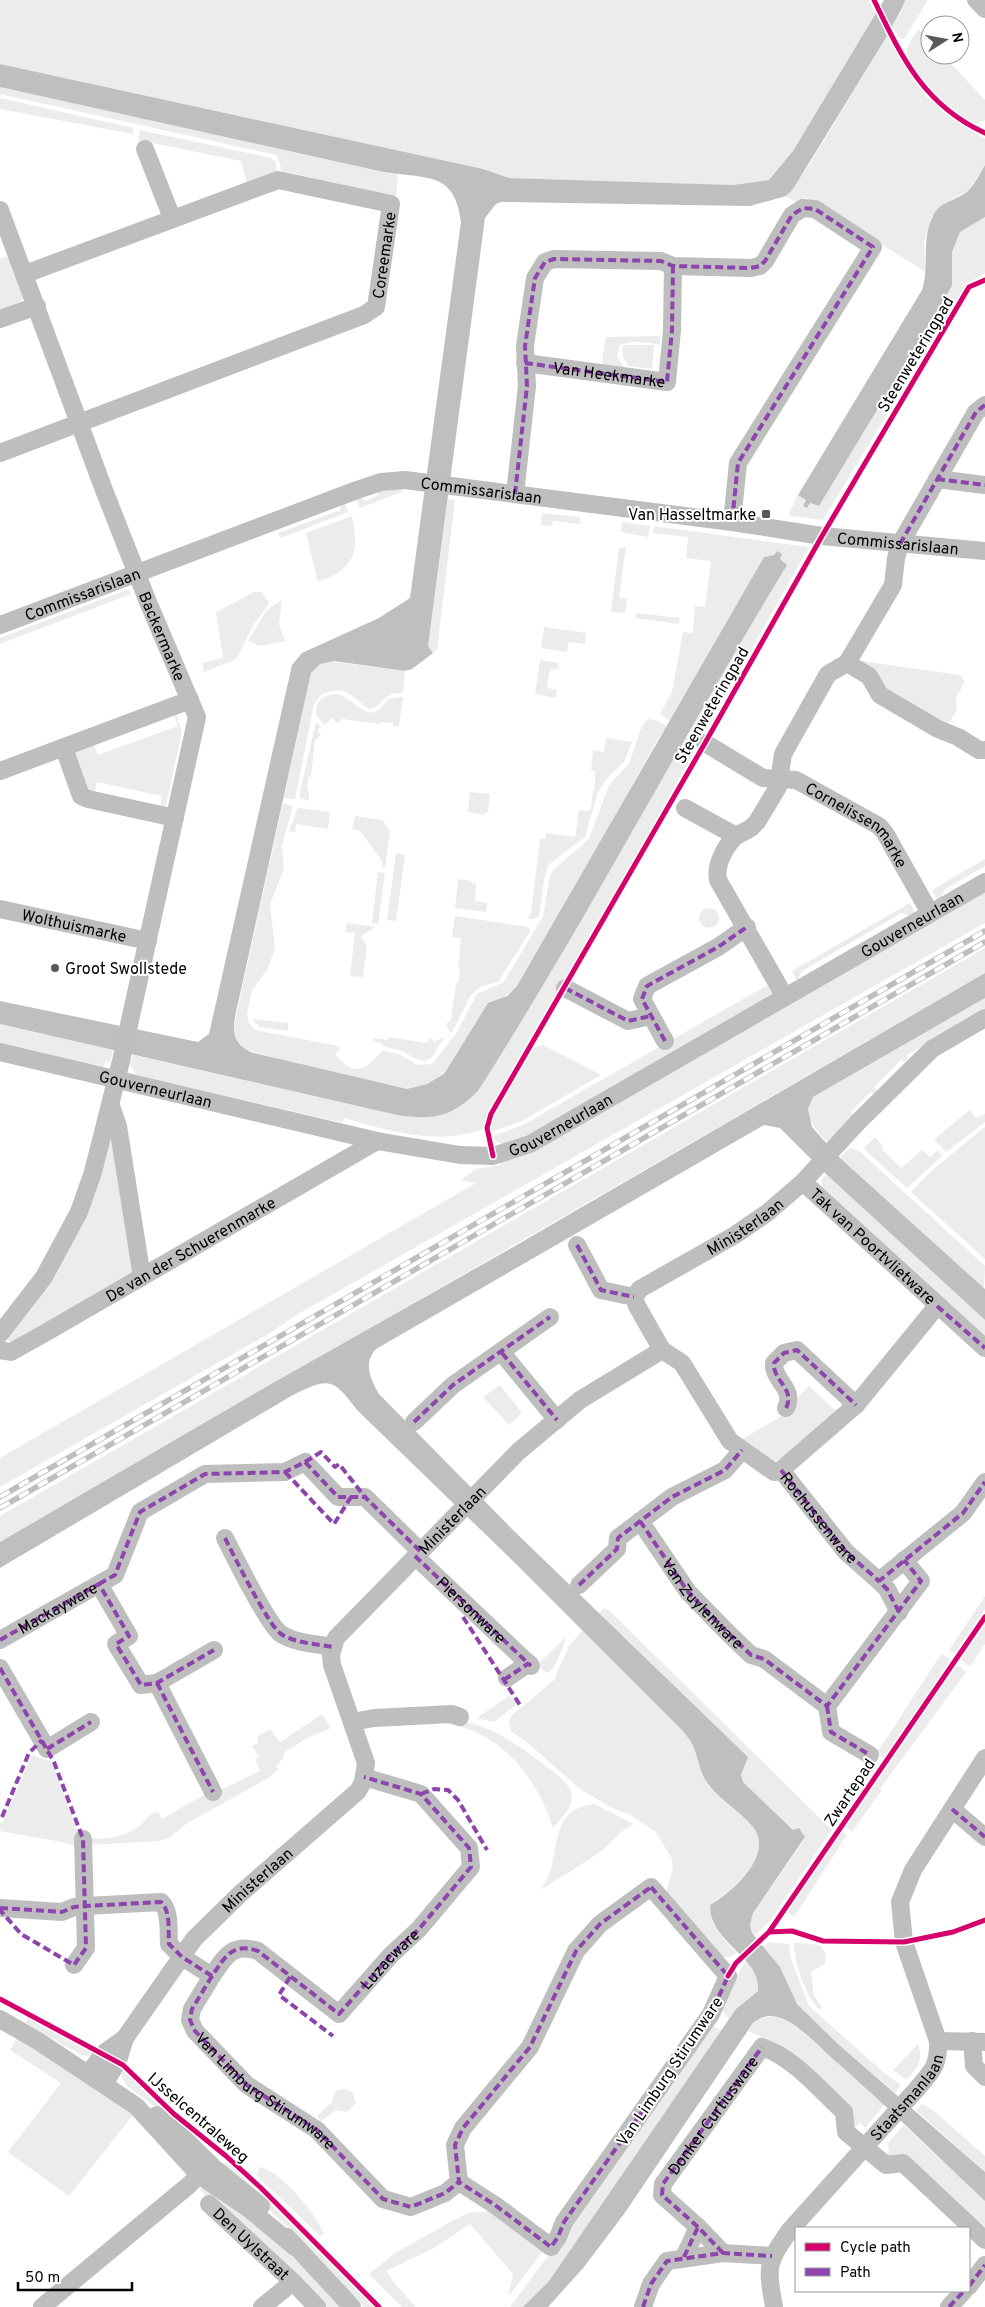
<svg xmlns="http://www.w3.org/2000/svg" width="985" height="2307" viewBox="0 0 985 2307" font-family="Overpass,sans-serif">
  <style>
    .green { fill: #ececec }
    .water { fill: #bfbfbf }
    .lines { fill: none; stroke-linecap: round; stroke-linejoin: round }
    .minor { stroke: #bebebe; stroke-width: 18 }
    .rail-casing { stroke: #bebebe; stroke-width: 5.5 }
    .rail { stroke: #fff; stroke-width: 4; stroke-dasharray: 11; stroke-linecap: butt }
    .quiet { stroke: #8e44ad; stroke-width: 4; stroke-dasharray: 8 4; stroke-linecap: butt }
    .cycleway-casing { stroke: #fff; stroke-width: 8 }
    .cycleway { stroke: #d6006c; stroke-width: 5 }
    .poi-dot { fill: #595959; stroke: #fff; stroke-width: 2 }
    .labels { text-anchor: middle; stroke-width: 4; stroke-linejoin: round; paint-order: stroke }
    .street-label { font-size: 16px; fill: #000; stroke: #fff }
    .poi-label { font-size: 16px; fill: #000; stroke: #fff; text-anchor: end }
  </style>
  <rect width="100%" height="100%" fill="#fff"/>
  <path class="green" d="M0 0H869L876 15 793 151 769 180 733 185 509 178 483 169 0 64Z
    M905 0H928L904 39H900L891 25 901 13Z
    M918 29 930 41V55H943L985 100V120L975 124C950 110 932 94 916 70 912 64 906 57 907 49 909 43 915 35 918 29Z
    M887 36 927 97 946 114 985 139V165L974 182 968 191 953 198 932 216 924 243 926 272 806 198 797 203 786 196 806 170Z
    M0 87 398 175 396 197 282 171 277 155 0 94Z
    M0 98 133 128V134L0 109Z
    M140 130 271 158 276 163 277 172 247 183 241 161 138 140Z
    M985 217V273L967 284 960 294 823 520 791 516 789 513 798 495 806 500 803 506 807 508 810 503 819 506 952 286V252L960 232Z
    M5 257 10 258 24 297 21 302 0 310V258Z
    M660 336V345C649 342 631 340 620 345L617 356 626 370 601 367 606 337Z
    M624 345H654L652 369 629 366 623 357 622 347Z
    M402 488V492L360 508 356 498 361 497 365 501 378 495V491Z
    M448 499 455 500 437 650 433 653 428 646Z
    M344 502 348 512 281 538 278 533 341 510 340 505Z
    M542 513 580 517V524L553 521 552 526 541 525Z
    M352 516C360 553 354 569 318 582L306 533Z
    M622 522 650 526 648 537 621 532Z
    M654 526 809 547 701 738 688 731 786 565 780 559 777 551 774 555 764 557 670 721 660 714 672 692 683 632 693 633 695 606 705 607 711 561 686 558 688 537 653 533Z
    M626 547 619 597 627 599 625 613 611 612 619 548Z
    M129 589 131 594 0 644V638Z
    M253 592H261L269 602 268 605 252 627 238 656 234 660 204 672 202 663 223 658 216 612C229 605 241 600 253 592Z
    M282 600 279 624 285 641 260 646 248 641 266 611Z
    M636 613 680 618 679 624 635 618Z
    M544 627 586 633 585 644 568 642 567 652 541 648Z
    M540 660 559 663 558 669H550L547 688 557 690 556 698 535 694Z
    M327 661 405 671 403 693C381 692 384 707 369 709 351 697 348 684 322 694L314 704 295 799 284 798 311 673 320 664Z
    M861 661 960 675 964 681C961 696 953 691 957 710L947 726 883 691Z
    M338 694C351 698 359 711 372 713L380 709 389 699 403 697 399 726H393V723L380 722V724L342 719 337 723 333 718 324 725 316 715C316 699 324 694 338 694Z
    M176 713 182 732 165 809H160L162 796 97 782 94 794 88 791 73 756 77 750 93 743 98 755 178 726 173 714Z
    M649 719 659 721 667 727 657 740 594 855 517 986 477 1020 444 1074 427 1084 407 1089 303 1066 241 1048 234 1036V1025L283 803 292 806V810L282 846 284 869 270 904 275 949 267 970 252 990 247 1014 249 1023 255 1030 338 1046 341 1048 335 1054C354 1077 364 1072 382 1051L399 1054 417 1065 432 1064 456 1034 477 994 504 982 543 916 549 880 553 870 589 839 609 785 629 764 640 731 645 722Z
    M316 722 321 727 317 730 321 735 315 740 311 777H308L307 790 309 791V801L300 797V792Z
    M686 737 695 741 696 748 633 862 489 1111 483 1129C438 1146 389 1131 344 1118L342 1122 326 1119 136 1075 130 1064 133 1055 397 1115 439 1116 478 1091 617 858Z
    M606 738 632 742 624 762 608 777 598 792 585 837 548 865 544 880 539 916 534 919H529V915L531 914 540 839H545L546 833 575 837 579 810 587 811 591 809 593 790H595V771L591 770 593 750 604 752Z
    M470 792 490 794 488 811 484 815 468 812Z
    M298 808 330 812 328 829 296 824 295 832 289 831Z
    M355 816 382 820 390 831 385 867H382V861L360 831 352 829Z
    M396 853 405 855 396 921 387 920Z
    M985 859V866L944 890 941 898 937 900 932 890Z
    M378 872 385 873 378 924 372 923Z
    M458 879 472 881V883L476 884 475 901 487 903 486 912 455 908Z
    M985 889V923L293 1317 272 1332 0 1487V1458L476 1183 461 1180 476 1169 500 1165V1162Z
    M910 903 915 912 911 916 902 913 802 971 797 981 792 971Z
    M699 918a10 10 0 1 1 20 0a10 10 0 1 1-20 0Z
    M455 916 528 927 531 930 498 982 482 986 471 995 451 1034 446 1024 451 1020 456 983H458L460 970 458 969 461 938 452 937Z
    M347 923 375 927 361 936 367 946 363 977 350 976 355 933 345 932Z
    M985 948V973L0 1542V1516Z
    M771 983 775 994 553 1122 523 1137 502 1144 495 1141 493 1136 523 1125Z
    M985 998V1010L907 1055 908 1059 904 1062 902 1059 874 1087 877 1090 874 1094 870 1092 851 1112 854 1116 828 1143C816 1131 801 1115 813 1097Z
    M252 1019 288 1023V1031L260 1027Z
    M0 1024 113 1050 110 1062 106 1061 103 1067 0 1045Z
    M389 1037 425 1043 431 1038 434 1042 443 1037 444 1038 431 1058 424 1061 414 1058 403 1051 382 1046 383 1044 374 1041 373 1038 388 1040Z
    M543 1045 601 1075 522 1121 491 1132V1120L534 1048Z
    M970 1110 976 1118 985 1114V1122L946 1152 934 1139Z
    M985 1127V1259L911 1192 931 1171Z
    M111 1133 134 1273 11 1343 7 1338Z
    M875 1137 883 1146 882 1149 901 1168 922 1150 930 1157 938 1150 942 1156 907 1188 866 1151 864 1148Z
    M849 1148 858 1150 985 1266 984 1288 840 1158Z
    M826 1174 985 1320V1342L824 1189 821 1181Z
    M500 1385 522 1413 509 1425 483 1397Z
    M809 1386 839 1414 784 1459 772 1461 741 1442 744 1438 795 1408 793 1403Z
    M985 1596V1609L955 1653 949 1650Z
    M604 1608 611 1612 832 1830 770 1921 754 1936 750 1925 753 1913 804 1840 743 1782 741 1775 748 1757 599 1613Z
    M985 1625V1644L970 1667 961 1659Z
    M583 1630 682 1730C686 1735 691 1741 693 1746 699 1759 699 1773 709 1785 721 1801 740 1811 753 1827 775 1855 731 1892 710 1905 709 1924 725 1941 737 1953L730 1957H720L665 1895 673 1868 672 1859 656 1832 629 1814 612 1808 580 1789 529 1744 511 1731 509 1721 511 1716 554 1680 569 1646Z
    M567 1636C562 1646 557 1669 547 1673L537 1665Z
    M941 1654 951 1659 884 1759 877 1753Z
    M956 1663 966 1672 880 1789 882 1790 852 1832 845 1826Z
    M510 1695 516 1703 515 1706 494 1722 477 1718Z
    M322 1714 331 1728 307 1738 284 1753 283 1758 276 1767 279 1769 270 1777 186 1824 169 1838 158 1841 89 1845V1837C105 1842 129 1835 142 1824 147 1818 149 1814 158 1812L162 1819 207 1793 218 1791 260 1771 255 1759 259 1757 252 1746 258 1743V1736L270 1729 280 1742Z
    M448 1719C487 1722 517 1744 547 1767 556 1774 571 1784 572 1796 572 1808 562 1817 555 1826L553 1828C537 1778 502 1732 447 1724Z
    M32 1755 52 1762 81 1841V1849L67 1843 0 1831V1822L2 1823 6 1815Z
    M871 1760 878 1764 835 1826 829 1820Z
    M594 1804 634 1824C622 1829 612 1842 601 1851 582 1865 562 1876 542 1889 546 1881 551 1872 552 1864 559 1834 557 1809 594 1804Z
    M840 1829 847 1835 794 1917 787 1912Z
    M769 1942 789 1944 790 1956 809 2006 882 2071 901 2085 895 2093 838 2044 797 2004 780 1967 762 1947Z
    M794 1943 820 1945 826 1954 825 1964 811 1972 814 1996 822 2007 820 2010C806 1998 794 1962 794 1943Z
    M745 1961C756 1970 760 1978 758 1991L740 2005 729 2019 720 2007Z
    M776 2016C802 2024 862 2084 885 2104L865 2128 860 2123 854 2128 796 2063 774 2042 748 2031 757 2019Z
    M29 2018 95 2053 91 2056 81 2055 25 2023Z
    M711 2026 722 2030 549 2281 523 2307H510L548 2256 558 2248 575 2217 595 2194Z
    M17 2038 41 2051 133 2115 69 2196 8 2152 61 2083 10 2050Z
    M918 2044C924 2060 918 2067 907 2080L893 2070Z
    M121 2068 147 2094 199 2137 193 2141 165 2114 127 2086 122 2078Z
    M340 2089H346L353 2093 356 2103 347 2112 335 2110 321 2122 317 2116 332 2102 335 2092Z
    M922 2104 934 2111 985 2156V2172L916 2110Z
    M904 2125 985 2201V2227L886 2156 889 2151 888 2143Z
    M227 2163 272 2202 375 2307H364L299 2238 221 2164Z
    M260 2167C282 2172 315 2213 324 2233L320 2236 256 2175Z
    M206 2188 273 2236 342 2307H325L199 2189Z
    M492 2211 545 2248 508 2297 513 2274 470 2224 434 2248 386 2271 396 2285 416 2307H402L369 2274 395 2253 454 2220 468 2213Z"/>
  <path class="water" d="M884 0H905C901 14 892 23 887 36L793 189 786 196 750 206 501 202 496 204 485 218 428 646 433 653 412 669 405 671 334 661 320 664 311 673 240 994C235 1019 224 1042 254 1053L407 1089 427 1084 444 1074 488 1003 507 996 517 986 764 557 774 555 777 551 782 554 780 559 787 565C681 739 587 920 478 1091 450 1118 435 1120 397 1115L0 1024V1001L198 1042 209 1034 292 665 302 653 379 618 410 598 461 222C455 171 427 179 384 172L0 87V64L483 169 509 178 733 185 769 180 793 151Z
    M985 165V217L960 232 952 252V286L819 506 810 503 807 508 803 506 806 500 798 495 922 290C930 266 921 242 932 218 939 201 956 201 968 191 975 184 980 173 985 165Z
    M985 973V998L813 1097 808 1109 812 1127 819 1135 840 1158 985 1289V1320L826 1174 780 1128 764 1125 376 1349C363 1363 370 1379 379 1394L515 1532 748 1757 741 1775 743 1782 793 1830 799 1828 805 1837 753 1913 750 1925 752 1933 780 1967 797 2004 838 2044 985 2172V2201C934 2153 885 2104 832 2058 819 2046 798 2024 781 2018 771 2014 761 2016 753 2023L624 2214 584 2267 548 2307H523L549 2281 736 2009 758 1991C762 1957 709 1943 710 1905 731 1893 775 1855 753 1827 740 1811 721 1801 709 1785 699 1773 699 1759 693 1746 691 1741 686 1735 682 1730L513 1561 357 1410C333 1378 329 1377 293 1395L0 1568V1542L266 1387 508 1250Z"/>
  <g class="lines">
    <g class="minor">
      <path d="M976 0 985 9"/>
      <path d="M145 149 172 218"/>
      <path id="s1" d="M0 210 104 490 148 602 197 717 121 1061 93 1172 79 1212 44 1277 0 1334"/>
      <path d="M0 319 37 306"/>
      <path id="s2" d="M525 363 667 382 672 330 673 266"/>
      <path id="s3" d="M0 453 364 315 376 307 391 204 278 180 25 274"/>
      <path d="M937 479 985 485"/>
      <path d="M515 494 527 386 525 346 535 278 545 262 554 259 661 261 673 266 751 268 760 266 765 261 792 215 803 208 815 209 873 247 738 463 732 522"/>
      <path id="s4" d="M0 625 357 490 381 482 405 480 732 522 822 536 985 551"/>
      <path d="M847 663 869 676 880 695 938 729 958 737 979 750H985"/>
      <path id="s5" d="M705 743 763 778 796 780 879 826 885 833 930 913"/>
      <path d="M64 748 81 796 88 799 175 818"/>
      <path d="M0 771 190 700"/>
      <path d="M685 808 736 836C725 846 715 865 718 880L785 997"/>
      <path d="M736 836 751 828 757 822 778 787 783 754 828 674 847 663 893 585 896 558 900 544 976 412 985 405"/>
      <path id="s6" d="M0 909 148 941"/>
      <path d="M565 988 628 1021 651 1016"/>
      <path d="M665 1041 642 999 647 986 718 947 747 927"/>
      <path id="s7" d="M0 1052 377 1141 460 1155 493 1156 530 1144 985 882"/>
      <path d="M111 1106 118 1126 142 1277"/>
      <path id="s8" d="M803 1182 985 1348"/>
      <path d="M577 1245 601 1290 634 1297"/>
      <path id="s9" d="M937 1306 856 1405 781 1470 774 1472 730 1441 682 1363 662 1350 637 1306 634 1297 640 1289 735 1235 767 1213 803 1182 858 1122 932 1049 985 1018"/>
      <path id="s10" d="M0 1350 11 1352 45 1333 377 1141"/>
      <path d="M502 1353 557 1420"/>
      <path d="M786 1408C796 1389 772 1380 774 1363L784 1353 797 1350 856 1405"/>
      <path d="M414 1422 453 1385 550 1317"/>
      <path d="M781 1470 846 1552 879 1581"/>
      <path id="s11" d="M640 1521 688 1592 728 1633 751 1655 764 1659 827 1706 921 1581 904 1560"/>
      <path d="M225 1538C234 1556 268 1625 281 1634 295 1643 316 1644 333 1647"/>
      <path d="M415 1556 531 1666"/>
      <path d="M99 1584 115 1575 140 1512 205 1474 285 1472 305 1462 338 1497H365L420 1551"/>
      <path d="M579 1585 617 1549 618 1538 672 1497 725 1470 742 1450"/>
      <path d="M899 1612 887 1589 879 1581 963 1513 985 1482"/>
      <path d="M0 1640 99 1584 129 1636 116 1644 141 1685 157 1683 214 1650"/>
      <path d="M0 1668 47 1749 91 1722"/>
      <path d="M507 1678 529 1663"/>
      <path d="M157 1683 213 1792"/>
      <path d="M827 1706 831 1732 870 1755"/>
      <path d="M352 1722 374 1718 452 1714 460 1717"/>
      <path d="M952 1809 985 1837"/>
      <path d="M651 1887 728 1976 711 2014 564 2222 558 2237 551 2247 495 2205 459 2182 455 2145 463 2128 530 2047 576 1951 600 1924Z"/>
      <path id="s12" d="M0 1908 62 1912 74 1907 86 1906 161 1902C171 1911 168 1932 169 1944L182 1957 212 1976C225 1957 232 1942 258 1951L339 2014 391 1955 419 1929 471 1867 469 1848 421 1794 364 1777"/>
      <path d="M74 1965 86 1948 83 1839"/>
      <path id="s13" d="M212 1976 192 2009 190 2020 195 2031 247 2085 317 2130 383 2199 411 2207 445 2193 459 2182"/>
      <path d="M0 2019 38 2041 136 2106 199 2175 248 2208 295 2247"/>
      <path d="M938 2041 985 2042"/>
      <path d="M972 2041 974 2066 985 2077"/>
      <path id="s14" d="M89 2073 104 2053 125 2038 194 1939 240 1894 358 1791 363 1782 366 1763 332 1665 331 1655 336 1638 519 1451 580 1400 662 1350"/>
      <path d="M105 2083 118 2061 125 2038"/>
      <path d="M157 2115 163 2118 214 2168 261 2206"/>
      <path id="s15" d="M209 2204 293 2282 317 2307"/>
      <path d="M287 2237 352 2307"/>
      <path d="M723 2253 698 2227 662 2195 663 2184 762 2047C794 2058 820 2090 844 2112L846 2132 886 2165 903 2163 985 2240"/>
      <path d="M684 2257 698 2227"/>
      <path d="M969 2286 985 2265"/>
      <path d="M42 2307 189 2185 207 2167"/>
      <path d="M262 2307 293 2282"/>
      <path d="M643 2307 651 2284 667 2261 723 2253 772 2256"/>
      <path id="s16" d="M774 2307C767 2266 766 2264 790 2230L916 2090C931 2072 939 2067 938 2041L904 1942 900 1902 913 1870 985 1758"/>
      <path d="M949 2307 964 2291"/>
    </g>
    <g class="rail-casing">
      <path id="rail" d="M0 1497 985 931
        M0 1508 985 942"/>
    </g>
    <use href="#rail" class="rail"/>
    <g class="quiet">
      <path d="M525 363 667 382 672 330 673 266"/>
      <path d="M937 479 985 485"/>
      <path d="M515 494 527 386 525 346 535 278 545 262 554 259 661 261 673 266 751 268 760 266 765 261 792 215 803 208 815 209 873 247 738 463 732 522"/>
      <path d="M900 544 976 412 985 405"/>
      <path d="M565 988 628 1021 651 1016"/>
      <path d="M665 1041 642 999 647 986 718 947 747 927"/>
      <path d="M577 1245 601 1290 634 1297"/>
      <path d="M937 1306 985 1348"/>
      <path d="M502 1353 557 1420"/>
      <path d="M786 1408C796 1389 772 1380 774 1363L784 1353 797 1350 856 1405"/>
      <path d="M414 1422 453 1385 550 1317"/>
      <path d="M305 1462 321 1452 335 1467 339 1464 365 1497"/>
      <path id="s17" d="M781 1470 846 1552 879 1581"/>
      <path d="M285 1472 334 1524 351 1497"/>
      <path d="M640 1521 688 1592 728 1633 751 1655 764 1659 827 1706 921 1581 904 1560"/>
      <path d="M225 1538C234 1556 268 1625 281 1634 295 1643 316 1644 333 1647"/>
      <path id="s18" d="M415 1556 531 1666"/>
      <path d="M99 1584 115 1575 140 1512 205 1474 285 1472 305 1462 338 1497H365L420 1551"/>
      <path d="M579 1585 617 1549 618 1538 672 1497 725 1470 742 1450"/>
      <path d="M899 1612 887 1589 879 1581 963 1513 985 1482"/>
      <path d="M463 1617 520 1705"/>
      <path id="s19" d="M0 1640 99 1584 129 1636 116 1644 141 1685 157 1683 214 1650"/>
      <path d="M0 1668 54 1762 83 1839 86 1948 74 1965 21 1934 0 1910"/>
      <path d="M504 1680 529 1663"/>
      <path d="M157 1683 213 1792"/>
      <path d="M827 1706 831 1732 870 1755"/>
      <path d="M47 1749 91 1722"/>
      <path d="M421 1794 434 1789 448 1790 458 1800 487 1850"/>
      <path d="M952 1809 985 1837"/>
      <path d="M2 1817 29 1753 42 1740"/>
      <path d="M651 1887 728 1976 711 2014 564 2222 558 2237 551 2247 495 2205 459 2182 455 2145 463 2128 530 2047 576 1951 600 1924Z"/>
      <path d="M0 1908 62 1912 74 1907 86 1906 161 1902C171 1911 168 1932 169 1944L182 1957 212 1976C225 1957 232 1942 258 1951L339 2014 391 1955 419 1929 471 1867 469 1848 421 1794 364 1777"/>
      <path d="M212 1976 192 2009 190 2020 195 2031 247 2085 317 2130 383 2199 411 2207 445 2193 459 2182"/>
      <path d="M290 1977 279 1995 333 2036"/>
      <path id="s20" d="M723 2253 698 2227 662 2195 663 2184 762 2047"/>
      <path d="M684 2257 698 2227"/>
      <path d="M969 2286 985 2265"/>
      <path d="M643 2307 651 2284 667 2261 723 2253 772 2256"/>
      <path d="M949 2307 964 2291"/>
    </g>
    <g class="cycleway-casing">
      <path id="cycleway" d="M874 0C902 58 924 105 985 133
        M493 1156 487 1128 491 1114 705 743 822 536 969 287 985 280
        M769 1932 792 1931 823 1941 904 1942 953 1932 985 1920
        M728 1976 736 1963 769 1932 985 1617
        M0 1999 123 2065 174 2114 226 2156 261 2188 379 2307"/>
    </g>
    <use href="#cycleway" class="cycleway"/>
  </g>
  <g class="poi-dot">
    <rect x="761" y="509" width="10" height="10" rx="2.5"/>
    <circle cx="55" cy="968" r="5"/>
  </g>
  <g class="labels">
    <g class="street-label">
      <text dy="6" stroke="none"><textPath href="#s3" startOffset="456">Coreemarke</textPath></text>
      <text transform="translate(915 354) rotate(-59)" y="6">Steenweteringpad</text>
      <text dy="6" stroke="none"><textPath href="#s2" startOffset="85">Van Heekmarke</textPath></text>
      <text dy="6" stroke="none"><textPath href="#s4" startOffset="508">Commissarislaan</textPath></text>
      <text dy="6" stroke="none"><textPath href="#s4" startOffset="928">Commissarislaan</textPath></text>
      <text dy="6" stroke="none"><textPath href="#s4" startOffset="88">Commissarislaan</textPath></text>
      <text dy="6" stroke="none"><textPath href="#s1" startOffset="456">Backermarke</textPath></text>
      <text transform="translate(711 705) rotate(-60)" y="6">Steenweteringpad</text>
      <text dy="6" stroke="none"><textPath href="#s5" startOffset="178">Cornelissenmarke</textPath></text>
      <text dy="6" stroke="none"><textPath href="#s7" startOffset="984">Gouverneurlaan</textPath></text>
      <text dy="6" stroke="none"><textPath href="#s6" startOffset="76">Wolthuismarke</textPath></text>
      <text dy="6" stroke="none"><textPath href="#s7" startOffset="160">Gouverneurlaan</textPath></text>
      <text dy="6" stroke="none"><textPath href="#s7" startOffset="579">Gouverneurlaan</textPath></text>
      <text dy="6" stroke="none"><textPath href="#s9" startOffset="596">Ministerlaan</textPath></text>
      <text dy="6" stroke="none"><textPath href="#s8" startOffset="95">Tak van Poortvlietware</textPath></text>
      <text dy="6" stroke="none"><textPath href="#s10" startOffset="218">De van der Schuerenmarke</textPath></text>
      <text dy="6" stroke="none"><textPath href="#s17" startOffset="61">Rochussenware</textPath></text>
      <text dy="6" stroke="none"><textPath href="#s14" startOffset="719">Ministerlaan</textPath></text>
      <text dy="6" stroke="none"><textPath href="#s11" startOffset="104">Van Zuylenware</textPath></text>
      <text dy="6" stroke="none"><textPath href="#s18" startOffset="78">Piersonware</textPath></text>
      <text dy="6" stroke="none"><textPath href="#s19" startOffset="66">Mackayware</textPath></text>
      <text transform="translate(849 1792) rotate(-56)" y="6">Zwartepad</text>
      <text dy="6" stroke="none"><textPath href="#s14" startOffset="258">Ministerlaan</textPath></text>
      <text dy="6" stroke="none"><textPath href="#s12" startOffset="496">Luzacware</textPath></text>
      <text transform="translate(669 2071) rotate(-56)" y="6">Van Limburg Stirumware</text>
      <text dy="6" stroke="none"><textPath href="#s13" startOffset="155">Van Limburg Stirumware</textPath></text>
      <text dy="6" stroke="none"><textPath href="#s16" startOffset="260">Staatsmanlaan</textPath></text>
      <text dy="6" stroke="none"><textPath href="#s20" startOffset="180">Donker Curtiusware</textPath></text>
      <text transform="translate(199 2117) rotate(41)" y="6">IJsselcentraleweg</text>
      <text dy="6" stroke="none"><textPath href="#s15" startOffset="58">Den Uylstraat</textPath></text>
    </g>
    <g class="poi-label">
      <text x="756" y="520">Van Hasseltmarke</text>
      <text x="65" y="974" text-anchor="start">Groot Swollstede</text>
    </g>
  </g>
  <rect x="795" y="2227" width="175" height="65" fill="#ffffff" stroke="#999999"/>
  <rect x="805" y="2243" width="25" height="8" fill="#d6006c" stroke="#999999"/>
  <text x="840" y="2252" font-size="15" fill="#000000">Cycle path</text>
  <rect x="805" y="2268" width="25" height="8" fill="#8e44ad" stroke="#999999"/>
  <text x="840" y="2277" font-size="15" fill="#000000">Path</text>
  <g transform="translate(945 40) rotate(79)"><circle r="24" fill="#ffffff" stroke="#999999"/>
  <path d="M0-4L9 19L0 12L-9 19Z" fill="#595959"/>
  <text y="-8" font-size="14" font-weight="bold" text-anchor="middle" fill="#000000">N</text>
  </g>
  <path d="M18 2282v8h114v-8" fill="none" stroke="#000000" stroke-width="2.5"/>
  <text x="25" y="2282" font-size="15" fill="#000000" stroke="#ffffff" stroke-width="4" paint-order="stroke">50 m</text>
</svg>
